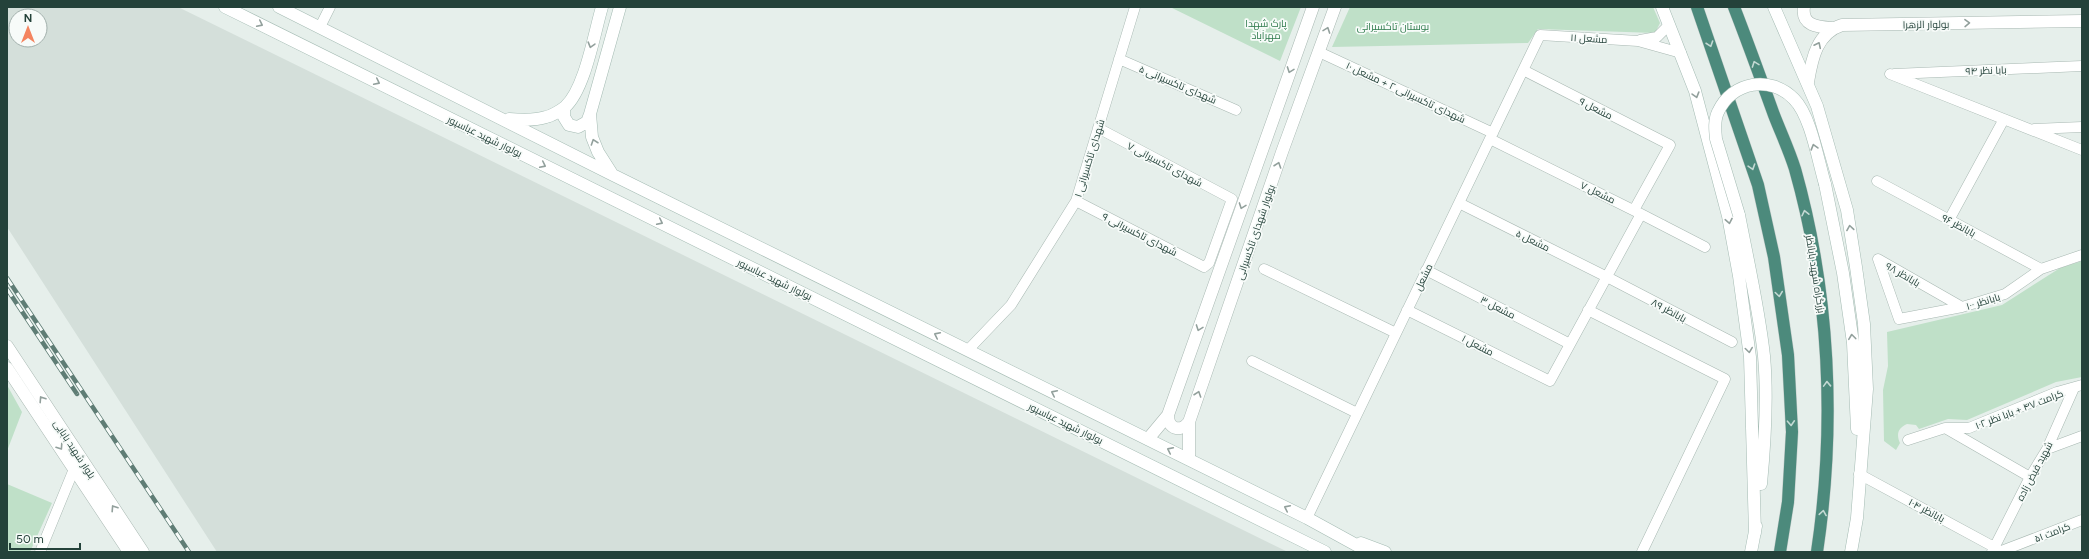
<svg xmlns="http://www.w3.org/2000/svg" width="2089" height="559" viewBox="0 0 2089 559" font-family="Figtree,Cairo,sans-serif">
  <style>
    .built { fill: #d4dfda; fill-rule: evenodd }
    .green { fill: #bfe0c8 }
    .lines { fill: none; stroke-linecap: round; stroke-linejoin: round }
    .minor-casing { stroke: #a8b8b2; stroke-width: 11 }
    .tertiary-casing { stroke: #a8b8b2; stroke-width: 13 }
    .secondary-casing { stroke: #a4bbb3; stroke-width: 13 }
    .trunk-casing { stroke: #c2cac8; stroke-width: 13 }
    .minor { stroke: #fff; stroke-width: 10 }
    .tertiary { stroke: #fff; stroke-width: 12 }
    .secondary { stroke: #fff; stroke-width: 12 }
    .trunk { stroke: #4c8a7c; stroke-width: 12 }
    .rail-casing { stroke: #5f7d75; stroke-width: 4.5 }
    .rail { stroke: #f7fbf9; stroke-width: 3; stroke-dasharray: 9; stroke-linecap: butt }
    .secondary-bridge-casing { stroke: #a4bbb3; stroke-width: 13; stroke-linecap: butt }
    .secondary-bridge { stroke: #fff; stroke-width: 12 }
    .oneway { stroke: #92a09c }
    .oneway2 { stroke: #c4d9d4 }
    .labels { text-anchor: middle; stroke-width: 3.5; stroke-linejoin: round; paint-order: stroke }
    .park-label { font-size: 10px; fill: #2d7a4b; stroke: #f7fbf9 }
    .street-label { font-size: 10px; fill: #24423a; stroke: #f7fbf9 }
  </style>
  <rect width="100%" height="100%" fill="#e6efeb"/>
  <path class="built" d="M7 7H178L1288 552H217L7 227ZM16 16H40V40H16Z"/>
  <path class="green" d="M1170 7H1301L1280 61Z
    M1350 7H1653L1660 23 1655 33 1538 29 1528 43 1332 47Z
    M2082 261V377L2056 382 1967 420 1948 419 1919 429 1916 425 1907 424C1898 428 1896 434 1900 443L1896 450 1884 441 1883 390 1888 366 1887 332 2002 305 2060 268Z
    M7 385 22 412 7 451Z
    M7 484 52 503 30 552H7Z"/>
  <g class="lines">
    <g class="minor-casing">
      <path id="minor" d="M320 27 330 7
        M1640 40 1657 37 1669 25
        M1319 52 1493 133
        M1119 59 1236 110
        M1523 70 1670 145 1634 210
        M1890 74 2082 150
        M1894 74 2082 66
        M2034 129 2082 127
        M1490 139 1641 214 1705 247
        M1877 181 2041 269
        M1076 201 1204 267 1209 263 1232 199 1098 128
        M1459 203 1607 277 1732 342
        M1949 220 2004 119
        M1264 269 1396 333
        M1426 270 1570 344
        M1962 307 1878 259 1899 319 1962 307 2005 294 2041 269 2082 255
        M1407 310 1550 381 1641 214
        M1588 310 1725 379 1642 552
        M968 350 1011 305 1076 201 1135 7
        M1252 361 1357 413
        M1945 428 2030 477
        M1908 440 1945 428H1969L2057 392 2082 385
        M2047 449 2082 436
        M1859 474 1994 547
        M1307 518 1540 35 1638 41 1681 53
        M40 552 74 469
        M1992 552 2030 477 2047 449 2074 388
        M1999 552 2082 520"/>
    </g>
    <g class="tertiary-casing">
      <path id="tertiary" d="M1804 7C1801 26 1818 27 1832 28
        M1808 82C1812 58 1817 33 1842 25L2082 21
        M7 346 143 552
        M7 368 129 552
        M1168 415C1168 429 1180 433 1189 422
        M1148 439 1168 415 1313 7
        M1189 459V422L1282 152 1335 7"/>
    </g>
    <g class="secondary-casing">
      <path id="secondary" d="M225 7 1325 552
        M279 7 613 175 1307 518 1369 552
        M1662 7 1695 91 1728 216 1739 276 1750 357 1755 533
        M1774 7 1817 106 1847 210 1856 267 1864 324 1867 389 1857 518 1851 552
        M564 108V117L569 125 578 127 587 122 590 114
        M509 119C520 120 534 121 546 117 551 116 560 111 565 107 585 89 594 34 602 7
        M612 174 598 152 592 137 590 114 620 7
        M1825 184 1843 273 1853 343 1857 429
        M1739 215C1748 262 1759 309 1764 356 1768 399 1765 442 1761 484
        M1361 543 1385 552
        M1751 552 1756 526"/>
    </g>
    <g class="trunk-casing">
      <path id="trunk" d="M1697 7 1758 185 1774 257 1788 355 1792 432 1788 502 1780 552
        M1734 7C1748 43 1761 79 1774 115 1781 133 1789 150 1795 169 1830 293 1836 425 1817 552"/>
    </g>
    <use href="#minor" class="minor"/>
    <use href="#tertiary" class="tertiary"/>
    <use href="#secondary" class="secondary"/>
    <use href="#trunk" class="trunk"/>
    <g class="rail-casing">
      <path id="rail" d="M7 278 189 552
        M7 289 77 394"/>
    </g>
    <use href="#rail" class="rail"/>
    <g class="secondary-bridge-casing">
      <path id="secondary-bridge" d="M1739 215 1716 139C1715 130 1714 120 1718 112 1732 81 1771 75 1794 99 1811 116 1818 161 1825 184"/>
    </g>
    <use href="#secondary-bridge" class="secondary-bridge"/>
  </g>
  <defs><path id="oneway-chevron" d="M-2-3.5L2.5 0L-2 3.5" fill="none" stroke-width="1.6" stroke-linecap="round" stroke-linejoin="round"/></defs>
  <g class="oneway">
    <use href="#oneway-chevron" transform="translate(1967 23) rotate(-1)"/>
    <use href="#oneway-chevron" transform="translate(260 24) rotate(26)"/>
    <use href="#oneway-chevron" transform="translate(1327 30) rotate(-70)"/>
    <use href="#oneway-chevron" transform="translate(591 45) rotate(106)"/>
    <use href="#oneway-chevron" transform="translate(1818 45) rotate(-64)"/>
    <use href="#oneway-chevron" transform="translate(1290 70) rotate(110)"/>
    <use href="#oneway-chevron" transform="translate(377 82) rotate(26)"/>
    <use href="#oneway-chevron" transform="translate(1696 95) rotate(74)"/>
    <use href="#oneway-chevron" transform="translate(594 142) rotate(-109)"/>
    <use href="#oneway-chevron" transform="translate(1814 147) rotate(-106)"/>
    <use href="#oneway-chevron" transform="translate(543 165) rotate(26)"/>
    <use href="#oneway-chevron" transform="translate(1278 165) rotate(-71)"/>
    <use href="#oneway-chevron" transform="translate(1242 206) rotate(110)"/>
    <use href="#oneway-chevron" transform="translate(1729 221) rotate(79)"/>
    <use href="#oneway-chevron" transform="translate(660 222) rotate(26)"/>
    <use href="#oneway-chevron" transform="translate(1850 228) rotate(-99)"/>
    <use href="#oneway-chevron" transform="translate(1199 328) rotate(110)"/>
    <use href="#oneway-chevron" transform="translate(937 335) rotate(-154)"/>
    <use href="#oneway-chevron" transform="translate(1852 337) rotate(-97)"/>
    <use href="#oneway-chevron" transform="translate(1749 350) rotate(82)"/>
    <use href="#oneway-chevron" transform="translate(1054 393) rotate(-154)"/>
    <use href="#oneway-chevron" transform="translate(1198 394) rotate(-71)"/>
    <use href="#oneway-chevron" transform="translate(42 399) rotate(-123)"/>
    <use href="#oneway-chevron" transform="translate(60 447) rotate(56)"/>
    <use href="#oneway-chevron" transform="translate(1170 450) rotate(-154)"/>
    <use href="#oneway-chevron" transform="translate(114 508) rotate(-123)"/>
    <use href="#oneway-chevron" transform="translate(1287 508) rotate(-154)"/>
  </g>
  <g class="oneway2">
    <use href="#oneway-chevron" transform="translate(1710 44) rotate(71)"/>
    <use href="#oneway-chevron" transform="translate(1755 64) rotate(-110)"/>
    <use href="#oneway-chevron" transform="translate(1752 167) rotate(72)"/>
    <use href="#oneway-chevron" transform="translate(1805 213) rotate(-103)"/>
    <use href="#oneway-chevron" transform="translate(1779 294) rotate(82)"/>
    <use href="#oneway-chevron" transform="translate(1827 384) rotate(-92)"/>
    <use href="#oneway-chevron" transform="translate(1791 423) rotate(87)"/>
    <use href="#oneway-chevron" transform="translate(1823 513) rotate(-81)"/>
  </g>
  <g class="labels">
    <g class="park-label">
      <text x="1266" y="27">پارک شهدا<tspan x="1266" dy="12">مهرآباد</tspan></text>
      <text x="1393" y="30">بوستان تاکسیرانی</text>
    </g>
    <g class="street-label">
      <text transform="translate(1926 24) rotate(-1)" y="4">بولوار الزهرا</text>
      <text transform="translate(1589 38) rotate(3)" y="4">مشعل ۱۱</text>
      <text transform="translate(1986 70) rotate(-2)" y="4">بابا نظر ۹۴</text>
      <text transform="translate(1178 84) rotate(23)" y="4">شهدای تاکسیرانی ۵</text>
      <text transform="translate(1406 92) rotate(25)" y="4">شهدای تاکسیرانی ۲ + مشعل ۱۰</text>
      <text transform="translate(1596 108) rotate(27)" y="4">مشعل ۹</text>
      <text transform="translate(485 136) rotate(26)" y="4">بولوار شهید عباسپور</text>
      <text transform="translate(1089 158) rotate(-73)" y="4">شهدای تاکسیرانی ۱</text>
      <text transform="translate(1165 164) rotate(28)" y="4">شهدای تاکسیرانی ۷</text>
      <text transform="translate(1598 192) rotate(26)" y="4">مشعل ۷</text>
      <text transform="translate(1959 225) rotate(28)" y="4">بابانظر ۹۶</text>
      <text transform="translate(1255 232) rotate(-71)" y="4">بولوار شهدای تاکسیرانی</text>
      <text transform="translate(1140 234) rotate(27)" y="4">شهدای تاکسیرانی ۹</text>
      <text transform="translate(1533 240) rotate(26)" y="4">مشعل ۵</text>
      <text transform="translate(1816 274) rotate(81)" y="4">بزرگراه شهید بابانظر</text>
      <text transform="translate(1903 274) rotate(30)" y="4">بابانظر ۹۸</text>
      <text transform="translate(1423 277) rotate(-64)" y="4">مشعل</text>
      <text transform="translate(775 279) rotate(26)" y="4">بولوار شهید عباسپور</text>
      <text transform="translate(1983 301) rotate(-17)" y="4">بابانظر ۱۰۰</text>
      <text transform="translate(1498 307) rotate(27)" y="4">مشعل ۳</text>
      <text transform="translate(1669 310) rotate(28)" y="4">بابانظر ۸۹</text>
      <text transform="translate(1478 345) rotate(27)" y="4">مشعل ۱</text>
      <text transform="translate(2019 409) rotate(-21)" y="4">کرامت ۴۷ + بابا نظر ۱۰۲</text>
      <text transform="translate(1066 423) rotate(26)" y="4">بولوار شهید عباسپور</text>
      <text transform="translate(75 449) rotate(57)" y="4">بلوار شهید بابایی</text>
      <text transform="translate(2034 471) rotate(-62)" y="4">شهید فیض زاده</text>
      <text transform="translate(1927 510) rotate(28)" y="4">بابانظر ۱۰۴</text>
      <text transform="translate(2052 532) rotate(-21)" y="4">کرامت ۵۱</text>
    </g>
  </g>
  <rect width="2089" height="559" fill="none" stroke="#24423a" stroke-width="16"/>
  <g transform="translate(28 28)"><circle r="19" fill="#f7fbf9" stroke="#a3b1ad"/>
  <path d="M0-3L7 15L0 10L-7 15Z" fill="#f4845f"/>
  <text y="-6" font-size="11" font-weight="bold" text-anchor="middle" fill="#24423a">N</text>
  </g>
  <path d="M10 543v6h70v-6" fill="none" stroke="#24423a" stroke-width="2"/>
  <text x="16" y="543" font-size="12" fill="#24423a" stroke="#f7fbf9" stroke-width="3" paint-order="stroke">50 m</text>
</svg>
